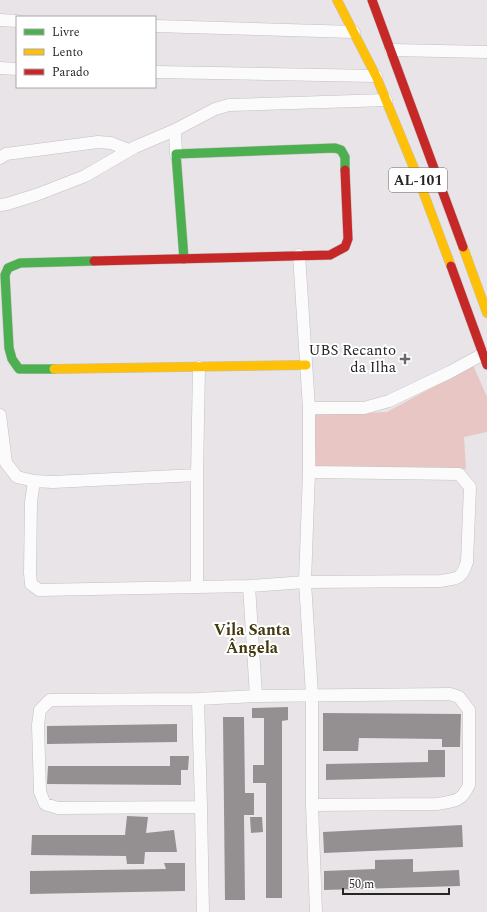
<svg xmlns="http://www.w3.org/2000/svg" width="487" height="912" viewBox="0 0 487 912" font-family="Spectral,serif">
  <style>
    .green { fill: #e8c6c4 }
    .building { fill: #949092 }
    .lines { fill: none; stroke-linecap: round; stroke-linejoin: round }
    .street-casing { stroke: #c3c0c2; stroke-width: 13 }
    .fast-casing { stroke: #c3c0c2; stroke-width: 10 }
    .slow-casing { stroke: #c3c0c2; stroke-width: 10 }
    .jam-casing { stroke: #c3c0c2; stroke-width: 10 }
    .street { stroke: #fcfbfb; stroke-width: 12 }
    .fast { stroke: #4caf50; stroke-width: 9 }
    .slow { stroke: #ffc107; stroke-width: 9 }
    .jam { stroke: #c62828; stroke-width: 9 }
    .poi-dot { fill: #6c686a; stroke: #fff; stroke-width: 1.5 }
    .labels { text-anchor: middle; stroke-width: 4; stroke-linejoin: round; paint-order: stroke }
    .shield { fill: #fff; stroke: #686668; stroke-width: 1 }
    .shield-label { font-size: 14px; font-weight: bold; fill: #282527 }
    .poi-label { font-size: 15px; fill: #282527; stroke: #fff; text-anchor: end }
    .neighbourhood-label { font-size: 16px; font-weight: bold; fill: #42370d; stroke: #fff }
  </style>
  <rect width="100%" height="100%" fill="#e9e4e7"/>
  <path class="green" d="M473 365 487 397V432L464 437 466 469 316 468 314 415 387 412Z"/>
  <path class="building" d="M288 707V720L282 721V898H266V783H253V765H264V718H252V708Z
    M323 713 461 714 460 747H442V739L359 738 358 751H323Z
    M223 717H244L245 793H254V815H244L245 900H225Z
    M177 724V742L47 744V726Z
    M428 750H445V777L326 780V764L428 762Z
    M170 756H189L188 770H181V785L47 784 48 766H170Z
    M127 816 148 817 146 833 174 830 177 852H145L144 864H127L126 856 31 855 32 835H125Z
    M250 817H262L263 832 251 833Z
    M462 825 463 847 324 853 323 832Z
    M413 859V872L459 870 460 886 324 890V871L375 869V860Z
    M164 863H185V891L30 894V871L166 869Z"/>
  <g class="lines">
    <g class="street-casing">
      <path id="street" d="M0 20 17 21
        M155 26 354 32
        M391 50 487 52
        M0 68 17 69
        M155 72 376 76
        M175 130 176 154
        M0 158 6 154 98 142 111 143 129 150
        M0 205 7 204 36 195 85 176 135 147 175 130 215 109 229 105 386 100
        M299 255 309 408V472L305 582 312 695V805L316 912
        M309 408H364L389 401 450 372 483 354
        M0 415 6 463 17 477 34 481
        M197 475 53 482 34 481 31 502 30 573 31 584 39 590 197 587 249 586 305 582 440 581C458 578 461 580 467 562L470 487 459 474 309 472
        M249 586 256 696
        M197 587V475L199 367
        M198 699 201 807 203 912
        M201 807 58 808 45 804 40 792 38 725 40 710 50 700 198 699 256 696 450 694 459 697 469 710V785C461 802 455 801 437 804L312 805"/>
    </g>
    <g class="fast-casing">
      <path id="fast" d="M184 259 176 154 335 148 341 150 345 157V170
        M54 369H19L12 359 9 348 5 275 8 268 20 263 94 261"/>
    </g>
    <g class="slow-casing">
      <path id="slow" d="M337 0 376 76 418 178 451 266
        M463 247 487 313
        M54 369 306 365"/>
    </g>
    <g class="jam-casing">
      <path id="jam" d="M372 0 463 247
        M94 261 330 255 345 247 348 239 345 170
        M451 266 487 365"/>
    </g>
    <use href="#street" class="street"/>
    <use href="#fast" class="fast"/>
    <use href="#slow" class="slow"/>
    <use href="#jam" class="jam"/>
  </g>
  <path class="poi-dot" d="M403 353h4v4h4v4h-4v4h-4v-4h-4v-4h4z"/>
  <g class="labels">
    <rect class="shield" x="389" y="168" width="58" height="24" rx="3"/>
    <g class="shield-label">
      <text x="418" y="185">AL-101</text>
    </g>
    <g class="poi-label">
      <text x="396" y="355">UBS Recanto<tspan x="396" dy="17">da Ilha</tspan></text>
    </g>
    <g class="neighbourhood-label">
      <text x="252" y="635">Vila Santa<tspan x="252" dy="18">Ângela</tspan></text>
    </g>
  </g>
  <rect x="16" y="16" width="140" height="72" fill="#ffffff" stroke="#a9a8a9"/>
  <rect x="24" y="29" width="20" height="6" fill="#4caf50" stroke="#a9a8a9"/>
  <text x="52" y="36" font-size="12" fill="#282527">Livre</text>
  <rect x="24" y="49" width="20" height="6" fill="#ffc107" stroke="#a9a8a9"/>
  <text x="52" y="56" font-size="12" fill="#282527">Lento</text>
  <rect x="24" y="69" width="20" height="6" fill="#c62828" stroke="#a9a8a9"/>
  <text x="52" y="76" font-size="12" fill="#282527">Parado</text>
  <path d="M343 888v6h106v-6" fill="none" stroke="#282527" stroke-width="2"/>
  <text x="349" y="888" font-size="12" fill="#282527" stroke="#ffffff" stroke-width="3" paint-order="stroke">50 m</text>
</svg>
